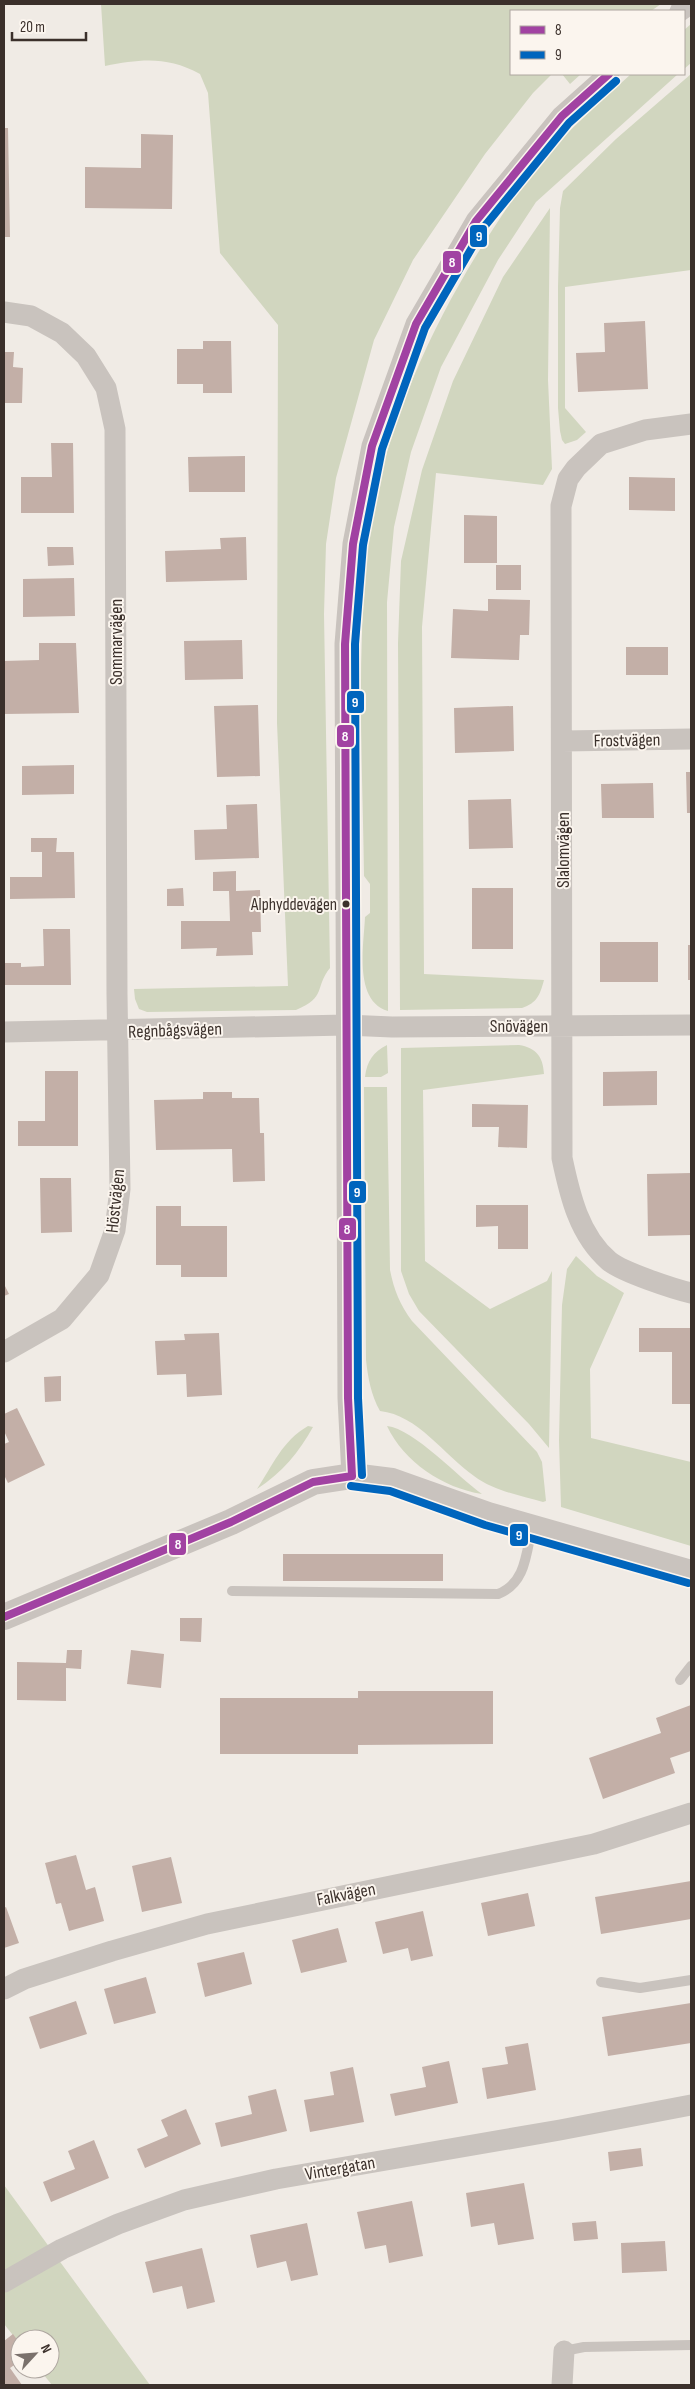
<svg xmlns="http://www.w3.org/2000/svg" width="695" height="2389" viewBox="0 0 695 2389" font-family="'Sofia Sans Condensed',sans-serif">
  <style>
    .green { fill: #d1d6bf }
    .building { fill: #c3afa7 }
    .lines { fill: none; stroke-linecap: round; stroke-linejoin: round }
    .service { stroke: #c9c3be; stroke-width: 10 }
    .minor { stroke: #c9c3be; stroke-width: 21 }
    .tertiary { stroke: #c9c3be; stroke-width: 26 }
    .bus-1-casing { stroke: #fbf5ee; stroke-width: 11 }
    .bus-2-casing { stroke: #fbf5ee; stroke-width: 11 }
    .bus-1 { stroke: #a142a2; stroke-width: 8 }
    .bus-2 { stroke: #0065bd; stroke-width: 8 }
    .bus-dot { fill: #3b302b; stroke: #fbf5ee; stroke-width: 2 }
    .labels { text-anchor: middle; stroke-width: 4; stroke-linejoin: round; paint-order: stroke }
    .bus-label { font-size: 17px; fill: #3b302b; stroke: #fbf5ee; text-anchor: end }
    .street-label { font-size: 18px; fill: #3b302b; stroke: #fbf5ee }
    .line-badge { stroke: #fbf5ee; stroke-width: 2 }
    .badge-label { font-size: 14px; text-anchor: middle; font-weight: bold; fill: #fff }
  </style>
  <rect width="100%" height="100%" fill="#f0ebe5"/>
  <path class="green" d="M101 4H661L651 11H511V74H552L533 93 485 154 413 260 374 340 336 478 326 544 324 614 330 968C314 988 327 997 296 1010L147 1012 139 1009 135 999 134 989 288 986 277 723 278 325 220 253 208 93 200 74C167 56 141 59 105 66Z
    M691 24V63L684 69V30Z
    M562 74H581L570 84Z
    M631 74H678L536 202 498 260 441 367 411 452 394 527 387 602 388 1011C353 1001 364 944 365 917L370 913V884L364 876C363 795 359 713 362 632 363 597 365 561 370 526 388 419 434 319 493 229 509 205 525 179 545 157 571 127 602 101 631 74Z
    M691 74V270L565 287V408L586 432 577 440 565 444 562 440 560 431 558 408V287L560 208 563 191 616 139Z
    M550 208 548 380 552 469 543 485 436 473 422 627 424 974 544 980C540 995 537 1003 522 1008L400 1010 398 643 401 561 422 470 453 381 503 277Z
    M387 1045 388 1073 381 1077H365C367 1061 373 1052 387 1045Z
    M519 1045C536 1048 543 1056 544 1074L423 1090 425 1261 490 1309 547 1281 552 1271 549 1448 529 1424 419 1311 409 1294 401 1271V1048Z
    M364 1087H387L390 1270C394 1290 400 1305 412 1321L537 1452 542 1462 546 1501 543 1502C519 1495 494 1491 474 1476 444 1455 418 1415 380 1411 371 1395 368 1378 366 1360Z
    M576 1256 597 1276 624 1293 590 1369 591 1438 691 1462V1546L561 1507 559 1440 562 1305 567 1269Z
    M308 1426 313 1427C299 1452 282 1473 257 1489 273 1465 282 1441 308 1426Z
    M387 1426C414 1429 458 1477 482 1494 443 1488 404 1462 387 1426Z
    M4 2185 150 2385H52L39 2369H50V2339H20V2344L4 2324Z"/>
  <path class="building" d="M4 128H8L10 237H4Z
    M141 134 173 135 172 209 85 208V167L141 168Z
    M645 321 648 389 578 392 576 353 605 352 604 323Z
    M203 341H231L232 393H203V384H177V349H203Z
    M4 352H14L13 367 23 368 22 403H4Z
    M51 443H73L74 513H21V477H52Z
    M245 456V492H189L188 457Z
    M629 477 675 478V511L629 510Z
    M464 515 497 516V563H464Z
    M246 537 247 580 166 582 165 551 221 549 220 538Z
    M47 547H73L74 565 48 566Z
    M496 565H521V590H496Z
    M74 578 75 616 23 617V579Z
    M488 599 530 600 529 635H520L519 660 451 658 453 609 488 611Z
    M242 640 243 679 185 680 184 641Z
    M39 643H76L79 713 4 714V661L39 660Z
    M626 647H668V675H626Z
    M258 705 260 776 217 777 214 706Z
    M513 706 514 751 455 753 454 708Z
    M74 765V794L22 795V766Z
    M686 772H691V813H687Z
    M653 783 654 818H602L601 784Z
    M511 799 513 848 469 849 468 800Z
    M257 804 259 858 195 860 194 830 227 829 226 805Z
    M31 838H57L56 852H74L75 898 10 899V877H42V852H31Z
    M236 871V891L260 890 261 932H252L253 955 216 956 217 948 181 949V921H230L229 891H213V872Z
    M183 888 184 906H167V889Z
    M472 888H513V949H472Z
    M43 929H70L71 985H4V963H21V967L44 966Z
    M600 942H658V982H600Z
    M688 945H691V980H688Z
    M45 1071H78V1146H18V1121H45Z
    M657 1071V1105L603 1106V1072Z
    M203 1092H232V1098H259L260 1133H264L265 1181 233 1182 232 1149 156 1150 154 1100 203 1099Z
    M472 1104 528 1105 527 1148 498 1147 499 1127H472Z
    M691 1173V1235L648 1236 647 1174Z
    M40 1178H71L72 1232 41 1233Z
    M476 1205H528V1249H498V1226L476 1227Z
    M156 1206H181V1226H227V1277H181V1265H156Z
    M4 1284 9 1294 4 1296Z
    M639 1328H691V1404H672V1352H639Z
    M219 1333 222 1395 187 1397 186 1374 157 1375 155 1341 185 1340 184 1334Z
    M61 1376V1401L45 1402 44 1377Z
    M17 1408 45 1465 8 1483 4 1475V1444L9 1442 4 1431V1414Z
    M283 1554H443V1581H283Z
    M180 1618H202L201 1642 180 1641Z
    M67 1650H82L81 1669 66 1668V1701L17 1700V1662L66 1663Z
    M131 1650 164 1654 161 1688 127 1684Z
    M358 1691H493V1744L358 1745V1754H220V1698H358Z
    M691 1705V1751L670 1758 675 1773 603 1799 589 1758 661 1733 656 1718Z
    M76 1855 86 1890 95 1887 104 1921 69 1931 61 1903 56 1904 45 1863Z
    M171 1857 182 1903 142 1912 132 1866Z
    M691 1881V1919L601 1934 595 1897Z
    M528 1893 535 1926 488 1936 481 1903Z
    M6 1907 19 1943 4 1948V1908Z
    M423 1911 433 1956 411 1961 408 1948 383 1954 375 1922Z
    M338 1928 347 1962 301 1973 292 1940Z
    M244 1952 252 1984 205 1997 197 1963Z
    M146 1977 156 2013 114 2024 104 1989Z
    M76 2001 87 2034 40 2049 29 2017Z
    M691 2003V2043L608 2056 602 2017Z
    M528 2043 536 2090 487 2099 482 2068 508 2064 505 2047Z
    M449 2061 458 2103 395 2116 390 2094 426 2087 422 2067Z
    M353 2067 364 2122 310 2132 304 2100 334 2095 330 2072Z
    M276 2089 287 2131 221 2147 215 2123 252 2114 248 2096Z
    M186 2109 201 2144 145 2168 137 2149 168 2136 161 2120Z
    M94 2140 109 2178 51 2202 43 2182 75 2169 68 2151Z
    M641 2148 643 2166 610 2171 608 2152Z
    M524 2183 534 2239 498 2245 494 2223 471 2227 466 2193Z
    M412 2201 423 2256 389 2263 386 2245 365 2249 357 2212Z
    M596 2221 598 2239 574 2241 572 2223Z
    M307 2223 318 2275 291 2281 286 2261 257 2268 250 2235Z
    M665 2241 667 2271 622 2273 621 2243Z
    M202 2248 215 2302 187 2309 182 2286 153 2293 145 2262Z
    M13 2334 20 2344V2361L10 2368 22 2385H4V2341Z"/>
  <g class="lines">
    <path class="service" d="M232 1591 498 1594C526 1583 526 1554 532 1527
      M680 1680 691 1666
      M601 1982 640 1988 691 1980
      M564 2351 584 2347 691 2345"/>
    <path class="minor" d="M680 11 690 4
      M4 312 31 316 62 333 86 356 106 388 115 429 117 994 120 1189 115 1230 99 1275 62 1319 4 1352
      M691 424 645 430 601 444 576 468 568 479 561 506 562 1158C570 1196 579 1235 609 1261 622 1272 674 1289 691 1293
      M563 741 691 739
      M4 1032 346 1025 392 1027 691 1025
      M352 1476 348 1398 345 644 353 544 372 446 416 324 476 221 562 116 609 74
      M4 1989 24 1979 112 1951 207 1924 594 1844 691 1813
      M4 2282 62 2249 118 2224 184 2200 276 2179 560 2130 691 2105
      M562 2385 564 2351"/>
    <path class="tertiary" d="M4 1617 231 1522 313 1482 352 1476 392 1481 488 1515 691 1573"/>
    <g class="bus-1-casing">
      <path id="bus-1" d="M352 1476 348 1398 345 644 353 544 372 446 416 324 476 221 562 116 609 74
        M4 1617 231 1522 313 1482 352 1476"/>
    </g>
    <g class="bus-2-casing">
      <path id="bus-2" d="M362 1475 358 1398 355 644 363 545 382 449 425 328 484 227 569 123 616 81
        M351 1486 390 1491 485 1525 688 1583"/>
    </g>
    <use href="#bus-1" class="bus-1"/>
    <use href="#bus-2" class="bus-2"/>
  </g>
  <circle class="bus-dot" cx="346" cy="904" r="4.5"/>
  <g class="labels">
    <g class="bus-label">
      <text x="337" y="910">Alphyddevägen</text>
    </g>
    <g class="street-label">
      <text transform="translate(116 642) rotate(-90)" y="6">Sommarvägen</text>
      <text transform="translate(627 740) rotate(-1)" y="6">Frostvägen</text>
      <text transform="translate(563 850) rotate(-90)" y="6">Slalomvägen</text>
      <text x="519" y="1032">Snövägen</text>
      <text transform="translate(175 1030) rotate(-2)" y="6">Regnbågsvägen</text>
      <text transform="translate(115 1201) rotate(-84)" y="6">Höstvägen</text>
      <text transform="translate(346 1894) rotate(-11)" y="6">Falkvägen</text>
      <text transform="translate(340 2168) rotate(-10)" y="6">Vintergatan</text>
    </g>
  </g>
  <g class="line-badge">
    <rect x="469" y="224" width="19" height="24" rx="5" fill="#0065bd"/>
    <rect x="442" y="250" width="20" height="24" rx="5" fill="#a142a2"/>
    <rect x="346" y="690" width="19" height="24" rx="5" fill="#0065bd"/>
    <rect x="336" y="724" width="19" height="24" rx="5" fill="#a142a2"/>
    <rect x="348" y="1180" width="19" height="24" rx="5" fill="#0065bd"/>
    <rect x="338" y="1217" width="19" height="24" rx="5" fill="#a142a2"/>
    <rect x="509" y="1523" width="20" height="24" rx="5" fill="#0065bd"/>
    <rect x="168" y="1532" width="19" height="24" rx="5" fill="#a142a2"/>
  </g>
  <g class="badge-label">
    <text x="479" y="241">9</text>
    <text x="452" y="267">8</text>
    <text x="355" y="707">9</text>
    <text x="345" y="741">8</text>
    <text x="357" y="1197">9</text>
    <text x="347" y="1234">8</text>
    <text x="519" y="1540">9</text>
    <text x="178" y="1549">8</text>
  </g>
  <rect width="695" height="2389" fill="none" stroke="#3b302b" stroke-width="10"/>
  <rect x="510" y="10" width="175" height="65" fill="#fbf5ee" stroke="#aea6a0"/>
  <rect x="520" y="26" width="25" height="8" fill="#a142a2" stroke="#aea6a0"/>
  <text x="555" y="35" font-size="15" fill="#3b302b">8</text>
  <rect x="520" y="51" width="25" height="8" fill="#0065bd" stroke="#aea6a0"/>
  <text x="555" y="60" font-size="15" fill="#3b302b">9</text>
  <g transform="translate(35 2354) rotate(64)"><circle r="24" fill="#fbf5ee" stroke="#aea6a0"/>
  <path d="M0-4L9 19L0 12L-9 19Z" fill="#7a716c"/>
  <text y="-8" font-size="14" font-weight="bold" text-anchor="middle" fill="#3b302b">N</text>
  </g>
  <path d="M12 32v8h74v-8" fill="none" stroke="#3b302b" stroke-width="2.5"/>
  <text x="20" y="32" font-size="15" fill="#3b302b" stroke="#fbf5ee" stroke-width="4" paint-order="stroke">20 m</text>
</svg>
